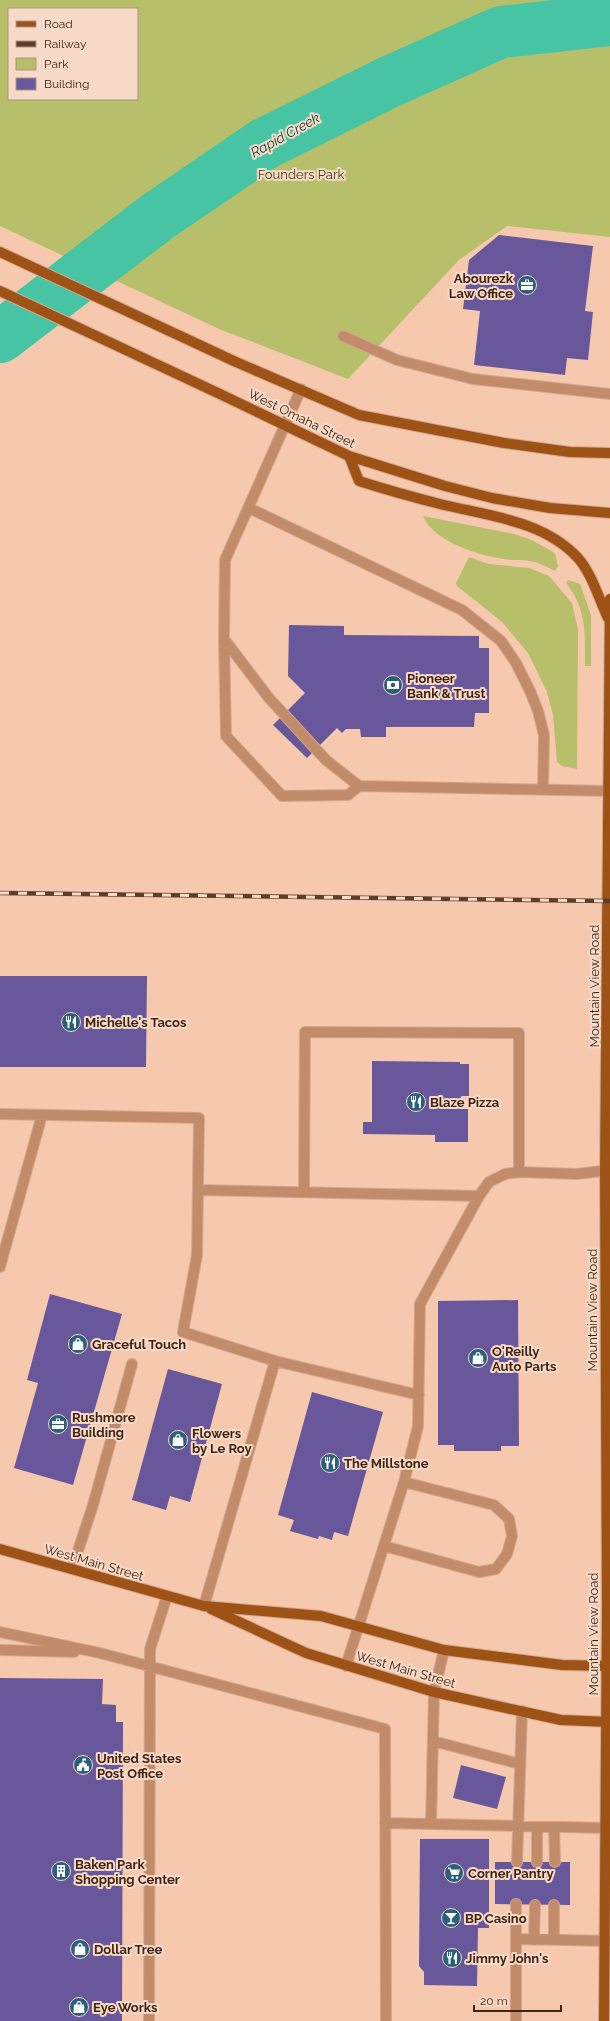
<svg xmlns="http://www.w3.org/2000/svg" width="610" height="2021" viewBox="0 0 610 2021" font-family="Raleway,sans-serif">
  <style>
    .green { fill: #b8bf6b; fill-rule: evenodd }
    .lines { fill: none; stroke-linecap: round; stroke-linejoin: round }
    .river { stroke: #47c4a4; stroke-width: 52 }
    .building { fill: #68589b }
    .lane-casing { stroke: #d2a88f; stroke-width: 12 }
    .primary-casing { stroke: #d2a88f; stroke-width: 12 }
    .lane { stroke: #c28c6a; stroke-width: 10 }
    .primary { stroke: #9e5216; stroke-width: 10 }
    .rail-casing { stroke: #5d3e2a; stroke-width: 4.5 }
    .rail { stroke: #f8dac8; stroke-width: 3; stroke-dasharray: 9; stroke-linecap: butt }
    .labels { text-anchor: middle; stroke-width: 4; stroke-linejoin: round; paint-order: stroke }
    .park-label { font-size: 13px; fill: #40431b; stroke: #f8dac8 }
    .poi-label { font-size: 13px; font-weight: bold; fill: #402411; stroke: #f8dac8; text-anchor: start }
    .street-label { font-size: 13px; fill: #402411; stroke: #f8dac8 }
    .water-label { font-size: 14px; font-style: italic; fill: #043d31; stroke: #f8dac8 }
  </style>
  <rect width="100%" height="100%" fill="#f6c9ae"/>
  <path class="green" d="M0 0H610V237L507 226 459 260 348 379 219 329 0 226ZM9 9H137V99H9Z
    M423 516 514 534 532 540 555 553 558 566 555 571C547 567 538 562 529 561 521 559 512 561 504 559 478 555 434 542 423 516Z
    M469 557 489 564 529 568 542 573 549 576 572 603 578 629 577 769 562 766 557 762 553 715 547 692 528 653 502 622 457 586 456 583Z
    M568 580 580 584 591 615V666H585C585 634 587 609 566 583Z"/>
  <g class="lines">
    <path class="river" d="M0 337 157 217 264 144 389 82 501 32 610 20"/>
  </g>
  <path class="building" d="M499 235 593 246 585 311 593 312 588 360 567 358 565 375 474 365 480 311 463 309 469 260Z
    M289 625 344 626V635L479 636V648H489V713H475L474 727H386V737H361L360 729H346L342 733 337 728 307 758 273 725 305 693 288 676Z
    M0 976H147L146 1067H0Z
    M372 1061 460 1062V1064H469V1096H461L460 1109H468V1142H435V1135L363 1134V1122H372Z
    M50 1294 122 1314 73 1485 14 1468 38 1383 27 1380Z
    M518 1300 519 1446H501V1451H454V1445H438V1301Z
    M168 1369 222 1384 190 1502 170 1496 166 1510 132 1500Z
    M312 1392 383 1412 348 1536 334 1532 332 1540 319 1536 318 1539 290 1531 294 1520 278 1515Z
    M0 1678 103 1679 102 1704 116 1705V1722H123L122 2021H0Z
    M461 1765 506 1777 497 1809 453 1798Z
    M420 1839H489V1928H478L477 1986 424 1985V1972L419 1966Z
    M495 1862H570V1905L495 1904Z"/>
  <g class="lines">
    <g class="lane-casing">
      <path id="lane" d="M343 336 397 360 473 379 610 394
        M301 389 225 560 224 639 269 698 326 760 359 786 610 791
        M249 508 462 610 501 641 516 663 530 691 538 711 544 735 543 789
        M224 639 226 736 282 796 348 795 359 786
        M0 1114 199 1118 197 1255 183 1332 275 1361 419 1395
        M199 1190 479 1196
        M304 1192 305 1032 519 1033V1172
        M0 1267 42 1115
        M384 1546 479 1572 496 1569 507 1554 512 1536 509 1519 494 1505 404 1482
        M72 1569 93 1505 132 1364
        M204 1606 275 1361
        M0 1632 100 1653 385 1729 386 2021
        M0 1650 74 1652
        M444 1650 434 1692 431 1824 605 1828
        M346 1666 404 1482 418 1426 420 1304 479 1196 489 1182 505 1174 519 1172 577 1174 610 1170
        M433 1741 520 1764
        M385 1823 431 1824
        M554 1827 555 1862
        M517 1862 522 1711
        M537 1862V1827
        M516 1904V2021
        M554 1905V1940
        M516 1939 610 1941
        M534 1940 535 1905
        M149 2021 150 1649 167 1596"/>
    </g>
    <g class="primary-casing">
      <path id="primary" d="M0 252 236 362 359 415 504 443 570 452 610 453
        M0 291 220 394 349 456 445 486 492 498 550 508 610 513
        M349 456 359 481C387 490 416 498 444 505 490 516 544 521 578 558 592 574 599 599 608 618
        M0 1549 204 1606 321 1616 444 1650 562 1665 610 1666
        M211 1609 306 1653 434 1692 561 1720 610 1722
        M604 2021 607 1610 605 1171 610 599"/>
    </g>
    <use href="#lane" class="lane"/>
    <use href="#primary" class="primary"/>
    <g class="rail-casing">
      <path id="rail" d="M0 893 610 901"/>
    </g>
    <use href="#rail" class="rail"/>
  </g>
  <defs>
    <g id="office-disc" transform="scale(1)"><circle r="9.5" fill="#29607b" stroke="#f8dac8"/><path d="M-6-3h4V-5.5h4V-3h4V5H-6ZM-1-4.5V-3h2v-1.5ZM-6 0V1H6V0Z" fill="#fff"/></g>
    <g id="bank-disc" transform="scale(1)"><circle r="9.5" fill="#29607b" stroke="#f8dac8"/><path d="M-6-4H6V4H-6ZM0-2.3a2.3 2.3 0 1 0 0 4.6a2.3 2.3 0 1 0 0-4.6Z" fill="#fff"/></g>
    <g id="restaurant-disc" transform="scale(1)"><circle r="9.5" fill="#29607b" stroke="#f8dac8"/><path d="M-5-6h1v4h1v-4h1v4h1v-4h1v5L-1.5 .5V6h-2V.5L-5-1ZM5-6V6H3V1.5H1.5Q1.5-4 5-6Z" fill="#fff"/></g>
    <g id="shop-disc" transform="scale(1)"><circle r="9.5" fill="#29607b" stroke="#f8dac8"/><path d="M-5-2.5h2.3a2.7 3.5 0 0 1 5.4 0H5L5.5 6h-11ZM-1.5-2.5h3a1.5 2.3 0 0 0-3 0Z" fill="#fff"/></g>
    <g id="civic-disc" transform="scale(1)"><circle r="9.5" fill="#29607b" stroke="#f8dac8"/><path d="M-.6-6.5H3V-4.5H.6V-3L4-1V1h2V6H-6V1h2V-1L-.6-3ZM-1.2 2.5V6h2.4V2.5Z" fill="#fff"/></g>
    <g id="building-disc" transform="scale(1)"><circle r="9.5" fill="#29607b" stroke="#f8dac8"/><path d="M-4-6H4V6H1V3H-1V6H-4ZM-2.5-4.3h1.7v1.8h-1.7ZM.8-4.3h1.7v1.8H.8ZM-2.5-1h1.7V.8h-1.7ZM.8-1h1.7V.8H.8Z" fill="#fff"/></g>
    <g id="supermarket-disc" transform="scale(1)"><circle r="9.5" fill="#29607b" stroke="#f8dac8"/><path d="M-6-5.5h2.5l.6 2H6L4.5 2H-2.5L-4.4-4H-6ZM-1.5 3.2a1.3 1.3 0 1 0 .1 0ZM3 3.2a1.3 1.3 0 1 0 .1 0Z" fill="#fff"/></g>
    <g id="bar-disc" transform="scale(1)"><circle r="9.5" fill="#29607b" stroke="#f8dac8"/><path d="M-6-5H6L.8 .8V4.5H3.5V6h-7V4.5H-.8V.8Z" fill="#fff"/></g>
  </defs>
  <g fill-rule="evenodd">
    <use href="#office-disc" x="527" y="285"/>
    <use href="#bank-disc" x="393" y="685"/>
    <use href="#restaurant-disc" x="71" y="1022"/>
    <use href="#restaurant-disc" x="416" y="1102"/>
    <use href="#shop-disc" x="78" y="1344"/>
    <use href="#shop-disc" x="478" y="1358"/>
    <use href="#office-disc" x="58" y="1424"/>
    <use href="#shop-disc" x="178" y="1440"/>
    <use href="#restaurant-disc" x="330" y="1463"/>
    <use href="#civic-disc" x="83" y="1765"/>
    <use href="#building-disc" x="61" y="1871"/>
    <use href="#supermarket-disc" x="454" y="1873"/>
    <use href="#bar-disc" x="451" y="1918"/>
    <use href="#shop-disc" x="80" y="1949"/>
    <use href="#restaurant-disc" x="452" y="1958"/>
    <use href="#shop-disc" x="79" y="2007"/>
  </g>
  <g class="labels">
    <g class="park-label">
      <text x="301" y="179">Founders Park</text>
    </g>
    <g class="poi-label">
      <text x="513" y="283" text-anchor="end">Abourezk<tspan x="513" dy="15">Law Office</tspan></text>
      <text x="407" y="683">Pioneer<tspan x="407" dy="15">Bank &amp; Trust</tspan></text>
      <text x="85" y="1027">Michelle's Tacos</text>
      <text x="430" y="1107">Blaze Pizza</text>
      <text x="92" y="1349">Graceful Touch</text>
      <text x="492" y="1356">O'Reilly<tspan x="492" dy="15">Auto Parts</tspan></text>
      <text x="72" y="1422">Rushmore<tspan x="72" dy="15">Building</tspan></text>
      <text x="192" y="1438">Flowers<tspan x="192" dy="15">by Le Roy</tspan></text>
      <text x="344" y="1468">The Millstone</text>
      <text x="97" y="1763">United States<tspan x="97" dy="15">Post Office</tspan></text>
      <text x="75" y="1869">Baken Park<tspan x="75" dy="15">Shopping Center</tspan></text>
      <text x="468" y="1878">Corner Pantry</text>
      <text x="465" y="1923">BP Casino</text>
      <text x="94" y="1954">Dollar Tree</text>
      <text x="466" y="1963">Jimmy John's</text>
      <text x="93" y="2012">Eye Works</text>
    </g>
    <g class="street-label">
      <text transform="translate(302 418) rotate(26)" y="5">West Omaha Street</text>
      <text transform="translate(594 986) rotate(-90)" y="5">Mountain View Road</text>
      <text transform="translate(592 1310) rotate(-90)" y="5">Mountain View Road</text>
      <text transform="translate(94 1562) rotate(16)" y="5">West Main Street</text>
      <text transform="translate(593 1634) rotate(-90)" y="5">Mountain View Road</text>
      <text transform="translate(406 1669) rotate(16)" y="5">West Main Street</text>
    </g>
    <g class="water-label">
      <text transform="translate(285 135) rotate(-29)" y="5">Rapid Creek</text>
    </g>
  </g>
  <rect x="8" y="8" width="130" height="92" fill="#f8dac8" stroke="#ae917f"/>
  <rect x="16" y="21" width="20" height="6" fill="#9e5216" stroke="#ae917f"/>
  <text x="44" y="28" font-size="12" fill="#402411">Road</text>
  <rect x="16" y="41" width="20" height="6" fill="#5d3e2a" stroke="#ae917f"/>
  <text x="44" y="48" font-size="12" fill="#402411">Railway</text>
  <rect x="16" y="58" width="20" height="12" fill="#b8bf6b" stroke="#ae917f"/>
  <text x="44" y="68" font-size="12" fill="#402411">Park</text>
  <rect x="16" y="78" width="20" height="12" fill="#68589b" stroke="#ae917f"/>
  <text x="44" y="88" font-size="12" fill="#402411">Building</text>
  <path d="M474 2005v6h87v-6" fill="none" stroke="#402411" stroke-width="2"/>
  <text x="480" y="2005" font-size="12" fill="#402411" stroke="#f8dac8" stroke-width="3" paint-order="stroke">20 m</text>
</svg>
